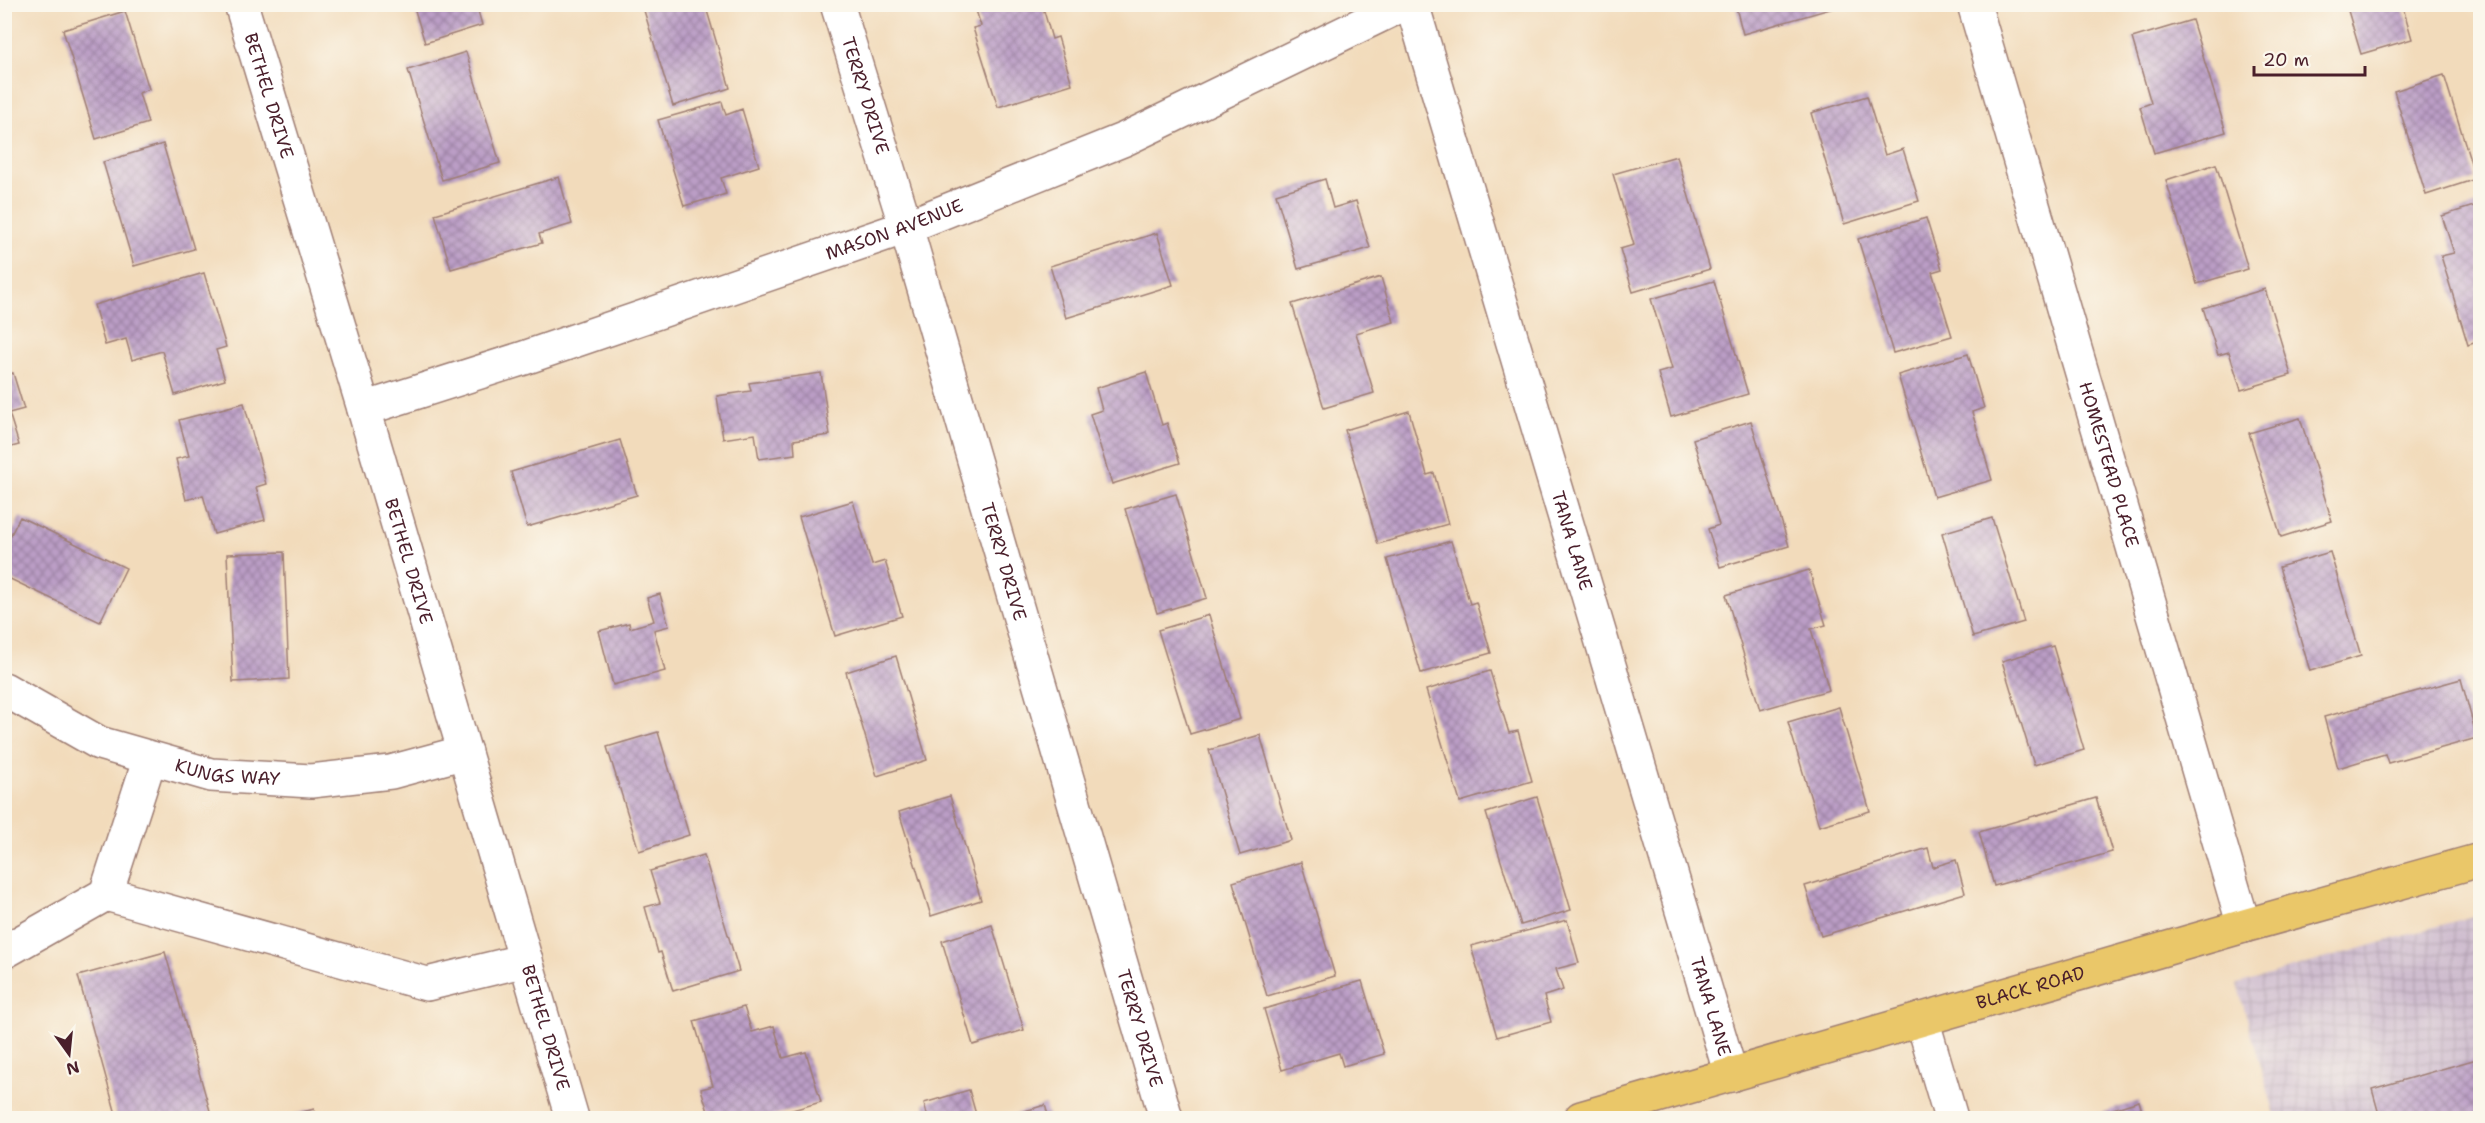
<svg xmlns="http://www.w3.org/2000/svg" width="2485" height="1123" viewBox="0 0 2485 1123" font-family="'Shantell Sans',sans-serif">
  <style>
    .industrial { fill: url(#industrial-grid) }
    .building { fill: url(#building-cross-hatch) }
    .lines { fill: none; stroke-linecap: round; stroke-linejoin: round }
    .minor-casing { stroke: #9e7d73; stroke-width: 36 }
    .major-casing { stroke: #9e7d73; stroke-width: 36 }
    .minor { stroke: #fff; stroke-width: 33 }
    .major { stroke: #eac769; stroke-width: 33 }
    .labels { text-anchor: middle; stroke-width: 6; stroke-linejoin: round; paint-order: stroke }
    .street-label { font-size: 18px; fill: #4a1f2b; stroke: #fbf7ec }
  </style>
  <defs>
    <pattern id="industrial-grid" width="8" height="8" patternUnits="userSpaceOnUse" patternTransform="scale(1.5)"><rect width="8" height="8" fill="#cfbdcf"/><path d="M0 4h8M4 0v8" fill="none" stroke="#b3a2b2"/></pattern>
    <pattern id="building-cross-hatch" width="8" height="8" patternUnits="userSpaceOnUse" patternTransform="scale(1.5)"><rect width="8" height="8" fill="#bb9ec6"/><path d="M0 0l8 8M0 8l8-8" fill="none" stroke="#9a80a1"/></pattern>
  </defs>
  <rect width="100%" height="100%" fill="#fbf7ec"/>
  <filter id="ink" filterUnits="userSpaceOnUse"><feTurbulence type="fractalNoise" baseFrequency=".0167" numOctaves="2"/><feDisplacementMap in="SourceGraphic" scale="12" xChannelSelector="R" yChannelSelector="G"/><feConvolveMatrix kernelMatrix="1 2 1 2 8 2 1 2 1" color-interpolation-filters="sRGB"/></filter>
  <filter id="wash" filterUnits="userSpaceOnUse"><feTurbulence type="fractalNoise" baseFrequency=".008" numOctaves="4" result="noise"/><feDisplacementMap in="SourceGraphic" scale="24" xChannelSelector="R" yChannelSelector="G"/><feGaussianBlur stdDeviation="1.35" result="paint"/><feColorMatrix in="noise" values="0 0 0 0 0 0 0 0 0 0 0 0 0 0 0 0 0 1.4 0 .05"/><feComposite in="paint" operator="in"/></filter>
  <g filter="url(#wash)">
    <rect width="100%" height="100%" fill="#f2dbbb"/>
    <path class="industrial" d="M2480 914V1118H2276L2237 984Z"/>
    <g id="blocks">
      <path class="building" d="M413 4H476L482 25 425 43Z
        M642 4H705L730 88 673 106Z
        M974 4H1042L1052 39 1058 37 1072 84 998 107 973 28 981 26Z
        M1735 4H1844V5L1743 34Z
        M2346 4H2402L2412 39 2361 54Z
        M125 11 149 89 139 93 148 123 96 139 63 30Z
        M2192 20 2226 132 2154 153 2140 107 2151 103 2132 38Z
        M466 52 500 163 442 180 408 70Z
        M2444 75 2476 179 2426 195 2394 91Z
        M1867 96 1885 155 1903 149 1919 201 1844 224 1811 113Z
        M722 102 726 115 742 109 759 166 721 178 726 194 684 206 658 120Z
        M163 144 194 249 134 266 103 162Z
        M1677 156 1710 269 1633 292 1620 249 1634 245 1613 174Z
        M2216 164 2248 269 2197 284 2166 180Z
        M559 177 572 224 539 234 542 243 451 269 435 214Z
        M1325 179 1333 208 1356 201 1370 248 1298 269 1276 194Z
        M2480 204V341L2468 345 2441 256 2454 253 2442 216Z
        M1926 218 1942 269 1932 272 1952 336 1893 353 1858 239Z
        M1157 233 1173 285 1066 318 1050 266Z
        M204 273 226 347 216 350 225 380 175 395 162 351 132 360 126 339 105 345 94 305Z
        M1381 277 1394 322 1356 333 1374 393 1324 408 1292 304Z
        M1714 281 1748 394 1671 417 1658 373 1672 369 1651 299Z
        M2265 289 2291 375 2241 390 2229 352 2218 355 2203 308Z
        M1968 354 1984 408 1972 412 1992 480 1934 497 1898 375Z
        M1146 372 1162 425 1167 423 1180 463 1112 484 1090 414 1102 410 1096 388Z
        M13 373 24 409 9 413 19 445 4 449V375Z
        M821 373 830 435 794 440 795 454 759 459 755 434 723 439 717 396 751 391 749 383Z
        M244 403 266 484 256 487 265 520 214 534 203 495 186 500 176 459 189 456 179 420Z
        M1409 411 1427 475 1434 473 1448 524 1378 544 1345 430Z
        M2300 418 2332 521 2281 537 2249 433Z
        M1751 421 1789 546 1720 567 1708 529 1719 525 1693 439Z
        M620 440 637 495 527 527 511 472Z
        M1176 494 1207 598 1157 613 1125 509Z
        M853 501 872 565 885 561 902 616 835 636 799 517Z
        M20 517 126 568 100 622 4 576V548Z
        M1992 518 2024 622 1973 637 1942 533Z
        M1451 541 1470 604 1476 602 1491 653 1421 673 1387 559Z
        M284 552 289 679 233 682 227 554Z
        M2330 552 2361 656 2310 671 2279 567Z
        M1809 570 1826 625 1811 629 1829 690 1760 710 1726 595Z
        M660 594 669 626 654 630 665 671 613 685 599 631 629 623 630 628 654 621 647 598Z
        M1209 615 1240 719 1190 734 1158 630Z
        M2053 646 2084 750 2034 765 2002 661Z
        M896 656 927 760 877 776 846 672Z
        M1490 671 1509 733 1518 731 1532 781 1460 802 1426 690Z
        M2461 679 2477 738 2388 763 2385 754 2338 768 2324 717Z
        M1839 707 1870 811 1819 826 1788 722Z
        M658 732 689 835 639 851 607 747Z
        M1260 735 1291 840 1240 855 1209 750Z
        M950 796 981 900 931 916 899 812Z
        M1537 797 1571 910 1521 925 1486 813Z
        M2096 798 2112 852 1994 886 1979 832Z
        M1928 848 1933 867 1956 860 1965 893 1821 936 1805 886Z
        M704 855 739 971 673 991 661 952 658 953 645 907 660 903 650 871Z
        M1301 862 1335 976 1267 996 1233 882Z
        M1567 920 1579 963 1556 969 1563 990 1544 996 1551 1022 1497 1037 1471 946Z
        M992 925 1024 1030 973 1045 942 941Z
        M165 952 212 1118H117L78 976Z
        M1362 981 1384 1054 1343 1066 1339 1053 1282 1070 1264 1009Z
        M744 1007 752 1032 774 1026 783 1058 806 1052 821 1102 764 1118H710L701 1089 713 1086 694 1021Z
        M2480 1058V1118H2380L2372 1089Z
        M969 1090 977 1118H928L924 1103Z
        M2139 1101 2144 1118H2084Z
        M1045 1105 1049 1118H1002Z
        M314 1109 317 1118H281Z"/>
    </g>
  </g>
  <g filter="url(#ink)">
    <use href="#blocks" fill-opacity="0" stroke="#9e7d73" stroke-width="1.5"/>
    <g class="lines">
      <g class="minor-casing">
        <g id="minor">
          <path id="s1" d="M241 4 364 409 572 1118"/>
          <path id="s2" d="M837 4 906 227 1166 1118"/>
          <path id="s3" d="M1412 4 1731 1075"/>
          <path id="s4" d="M1974 4 2244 926"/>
          <path id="s5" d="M364 409 524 358 906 227 1125 139 1404 4"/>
          <path id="s6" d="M4 689 99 743 211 775 311 781 391 772 465 752"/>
          <path d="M106 894 427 984 526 960"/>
          <path d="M4 952 106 894 150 758"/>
          <path d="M1922 1019 1951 1118"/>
        </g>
      </g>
      <g class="major-casing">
        <g id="major">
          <path id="s7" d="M1581 1118 2244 926 2480 860"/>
        </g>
      </g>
      <use href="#minor" class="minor"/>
      <use href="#major" class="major"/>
    </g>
  </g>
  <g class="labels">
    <g class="street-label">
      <text dy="6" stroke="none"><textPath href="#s1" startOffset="96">BETHEL DRIVE</textPath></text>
      <text dy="6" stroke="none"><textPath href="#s2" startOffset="96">TERRY DRIVE</textPath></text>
      <text dy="6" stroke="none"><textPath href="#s5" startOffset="560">MASON AVENUE</textPath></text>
      <text dy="6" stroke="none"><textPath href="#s4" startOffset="480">HOMESTEAD PLACE</textPath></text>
      <text dy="6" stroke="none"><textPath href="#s3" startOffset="560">TANA LANE</textPath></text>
      <text dy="6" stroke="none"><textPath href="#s1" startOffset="582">BETHEL DRIVE</textPath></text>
      <text dy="6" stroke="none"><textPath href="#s2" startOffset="582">TERRY DRIVE</textPath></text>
      <text dy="6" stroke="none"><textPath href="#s6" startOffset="242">KUNGS WAY</textPath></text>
      <text dy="6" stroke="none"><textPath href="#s7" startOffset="468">BLACK ROAD</textPath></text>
      <text dy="6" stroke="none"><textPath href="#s3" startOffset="1046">TANA LANE</textPath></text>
      <text dy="6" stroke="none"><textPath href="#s1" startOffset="1068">BETHEL DRIVE</textPath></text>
      <text dy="6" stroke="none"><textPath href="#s2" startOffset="1068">TERRY DRIVE</textPath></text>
    </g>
  </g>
  <rect width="2485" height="1123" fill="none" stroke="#fbf7ec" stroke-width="24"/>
  <g transform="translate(69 1054) rotate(165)" stroke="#fbf7ec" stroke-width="4.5" paint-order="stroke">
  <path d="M0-4.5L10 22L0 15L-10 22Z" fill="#4a1f2b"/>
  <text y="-9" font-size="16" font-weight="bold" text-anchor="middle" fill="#4a1f2b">N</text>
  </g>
  <path d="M2254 66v9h111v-9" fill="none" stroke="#4a1f2b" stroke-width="3"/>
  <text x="2263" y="66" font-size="18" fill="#4a1f2b" stroke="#fbf7ec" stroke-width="4.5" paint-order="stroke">20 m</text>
</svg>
